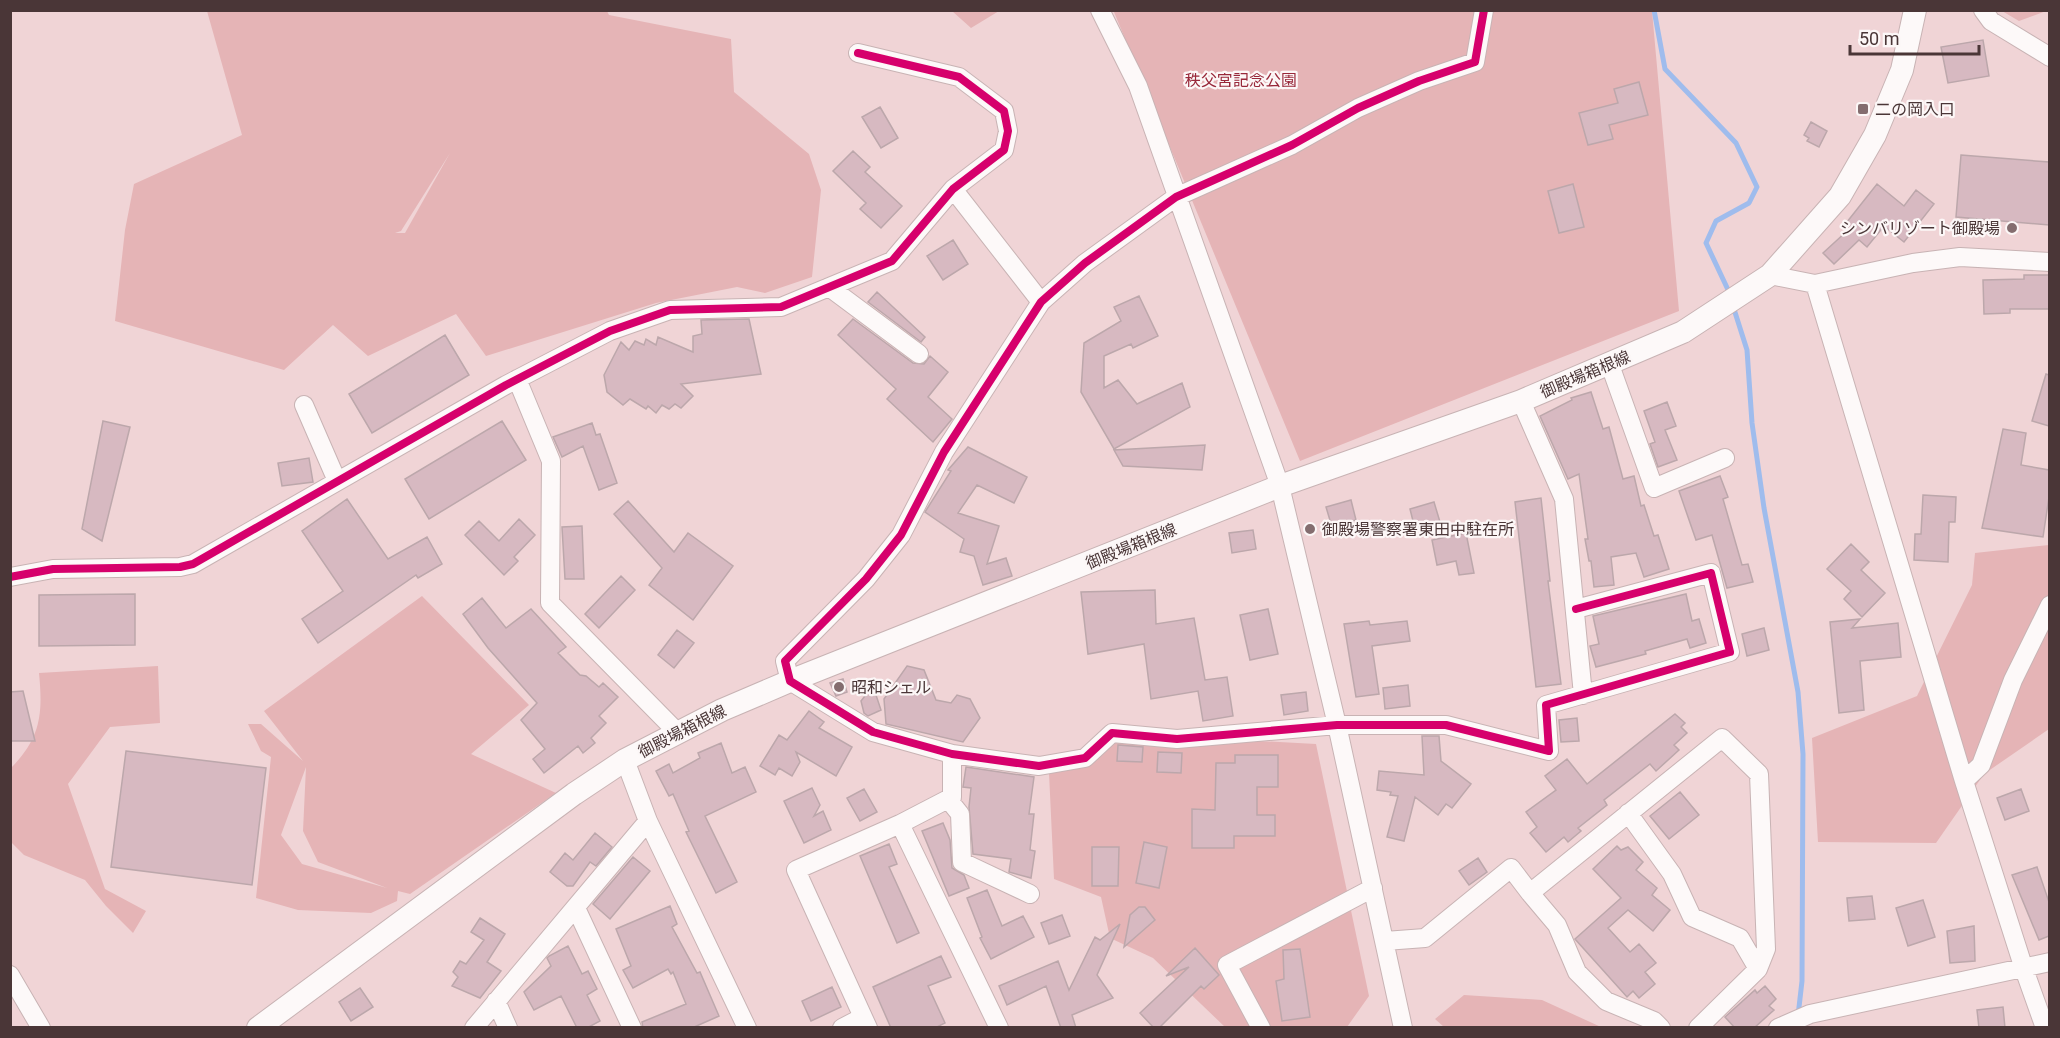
<svg xmlns="http://www.w3.org/2000/svg" width="2060" height="1038" viewBox="0 0 2060 1038" font-family="Roboto,'Noto Sans JP',sans-serif">
  <style>
    .green { fill: #e5b4b6; fill-rule: evenodd }
    .lines { fill: none; stroke-linecap: round; stroke-linejoin: round }
    .stream { stroke: #9fbced; stroke-width: 5 }
    .building { fill: #d7b9c1; stroke: #bca7ab; stroke-width: 1.5 }
    .minor-casing { stroke: #c8b3b4; stroke-width: 20 }
    .major-casing { stroke: #c8b3b4; stroke-width: 24 }
    .minor { stroke: #fdf9f9; stroke-width: 18 }
    .major { stroke: #fdf9f9; stroke-width: 22 }
    .cycleway-casing { stroke: #fcf7f7; stroke-width: 11 }
    .cycleway { stroke: #d6006c; stroke-width: 8 }
    .poi-dot { fill: #846d6f; stroke: #fcf7f7; stroke-width: 2 }
    .labels { text-anchor: middle; stroke-width: 4.5; stroke-linejoin: round; paint-order: stroke }
    .park-label { font-size: 16px; fill: #98283a; stroke: #fcf7f7 }
    .poi-label { font-size: 16px; fill: #4a3637; stroke: #fcf7f7; text-anchor: start }
    .street-label { font-size: 16px; fill: #4a3637; stroke: #fcf7f7 }
  </style>
  <rect width="100%" height="100%" fill="#f0d4d6"/>
  <path class="green" d="M2049 10 2019 21 2002 11V10Z
    M207 11H607L609 15 731 39 734 92 809 154 821 190 812 277 765 293 737 287 656 303 486 356 456 314 368 356 333 325 284 370 115 321 125 230 134 184 242 135ZM450 153 405 233H395L401 231Z
    M952 11H999L971 28Z
    M1652 11 1679 311 1300 461 1114 12Z
    M2049 545V729L1984 774 1936 843 1818 842 1812 738 1917 696 1972 585 1975 553Z
    M422 596 529 705 471 754 556 793 410 894 398 891 397 901 371 913 298 910 256 898 271 757 261 751 248 724H261L303 761 264 711ZM306 767 303 831 318 862 387 888 302 864 281 835Z
    M158 666 160 723 110 727 68 784 105 889 146 911 133 933 106 906 85 880 24 855 11 842 10 769C41 738 43 714 39 673Z
    M1112 733 1316 744 1369 996 1347 1027H1225L1153 958 1110 938 1101 897 1054 879 1049 773Z
    M1464 995 1542 1000 1601 1027H1444L1435 1019Z"/>
  <g class="lines">
    <path class="stream" d="M1654 10 1665 69 1736 143 1757 187 1749 203 1716 221 1706 243 1730 294
      M1733 306 1747 350 1752 423 1764 508 1798 692 1803 754 1802 981 1798 1016"/>
  </g>
  <path class="building" d="M1983 40 1989 76 1948 83 1941 47Z
    M1639 82 1648 115 1609 125 1613 139 1588 145 1579 113 1618 103 1614 89Z
    M880 107 898 138 881 148 862 117Z
    M1811 122 1827 131 1819 147 1807 141 1809 138 1804 135Z
    M853 151 870 167 865 172 902 206 881 228 860 209 866 203 833 171Z
    M1961 155 2049 162V225L1956 217Z
    M1573 184 1584 227 1559 233 1548 191Z
    M1877 184 1904 206 1916 190 1934 204 1904 242 1884 226 1867 247 1859 240 1834 264 1823 253 1847 231 1843 227Z
    M953 240 968 264 943 280 927 256Z
    M2024 275H2049V309H2010V313L1984 314 1983 280 2024 279Z
    M877 292 925 337 921 342 868 302Z
    M1139 296 1158 336 1133 348 1131 344 1104 356V388L1118 380 1137 404 1182 383 1190 407 1114 449 1081 392 1084 343 1121 321 1114 307Z
    M749 319 761 374 681 384 693 396 681 408 675 404 669 409 662 405 656 413 648 406 646 409 630 399 623 405 607 392 604 375 621 342 629 350 635 341 644 345 646 339 656 345 658 337 693 352V336L702 334 701 320Z
    M853 319 913 363 924 364 930 356 948 372 928 397 952 419 933 442 887 399 896 389 838 335Z
    M445 335 469 375 372 433 349 394Z
    M2046 374 2049 375V426L2032 421Z
    M1591 392 1603 429 1609 427 1623 479 1634 476 1641 506 1644 505 1654 536 1658 535 1669 569 1644 577 1636 553 1611 557 1614 585 1594 587 1591 561H1589L1585 539H1588L1579 474 1568 479 1540 416 1572 400 1571 398Z
    M1667 402 1676 426 1665 430 1677 460 1658 467 1650 444 1655 442 1644 411Z
    M103 421 130 427 102 541 82 529Z
    M502 421 526 460 429 519 405 479Z
    M592 423 596 435 600 434 617 483 599 490 583 446 562 457 553 437Z
    M2003 429 2026 433 2021 465 2049 470V497L2043 537 1982 528Z
    M1205 445 1202 470 1123 466 1114 450Z
    M968 447 1027 477 1014 503 977 485 958 513 999 526 987 564 1006 558 1012 576 983 585 974 556 960 552 964 539 925 512 951 471 948 470Z
    M309 458 313 482 282 486 278 463Z
    M1720 476 1728 497 1723 499 1742 565 1748 564 1753 582 1727 588 1712 535 1696 540 1679 491Z
    M1923 495 1956 497 1955 522H1949L1948 562 1914 560 1915 534H1921Z
    M1541 498 1550 581H1548L1561 684 1536 687 1515 502Z
    M347 499 388 559 427 537 442 564 418 578 416 575 318 643 302 619 343 591 302 531Z
    M1351 500 1356 520 1332 527 1326 507Z
    M628 501 674 552 688 533 733 566 693 620 649 585 662 568 614 514Z
    M1434 502 1440 522 1415 529 1410 509Z
    M519 519 535 535 514 557 518 561 504 575 465 535 479 521 499 541Z
    M582 526 584 579H565L562 527Z
    M1253 530 1256 549 1232 553 1229 533Z
    M1466 533 1474 573 1459 575 1456 561 1437 565 1432 540Z
    M1851 544 1869 562 1861 570 1885 593 1862 617 1844 599 1851 591 1827 569Z
    M621 576 635 590 599 628 585 614Z
    M1155 590 1156 624 1194 618 1205 680 1227 677 1233 716 1203 721 1198 691 1151 699 1144 644 1088 654 1081 592Z
    M135 594V645L39 646V595Z
    M1686 594 1692 621 1699 619 1706 643 1690 648 1687 639 1645 651 1646 654 1596 667 1590 646 1599 644 1593 616Z
    M482 598 506 628 531 609 566 647 558 653 580 675 586 676 599 687 603 683 618 697 599 716 606 723 591 738 595 743 583 753 578 746 544 773 533 759 545 749 521 720 537 703 488 648 463 614Z
    M1268 609 1278 654 1250 660 1240 615Z
    M1860 619 1852 628 1898 623 1901 657 1860 661 1864 710 1839 713 1830 622Z
    M1369 621 1370 625 1407 621 1410 641 1372 646 1379 694 1356 697 1344 624Z
    M1764 628 1769 650 1747 656 1742 634Z
    M677 630 694 643 674 668 658 655Z
    M907 666 924 670 936 700 951 703 957 695 970 699 980 718 963 742 886 724 884 699Z
    M843 679 847 692 836 696 830 683Z
    M1408 685 1410 706 1385 709 1383 688Z
    M873 686 881 710 868 716 864 713 861 701Z
    M23 691 35 741H10V692Z
    M1306 692 1308 711 1284 715 1281 695Z
    M809 711 824 722 819 728 852 747 836 776 796 752 800 762 792 776 779 768 775 775 760 766 779 735 787 740Z
    M1675 714 1685 723 1681 727 1687 733 1674 745 1679 750 1656 771 1650 764 1604 800 1607 805 1578 828 1581 831 1568 842 1564 837 1546 852 1530 833 1537 827 1526 812 1556 790 1545 776 1567 759 1587 784Z
    M1577 718 1579 741 1561 742 1559 720Z
    M1422 736H1439L1441 761 1471 784 1452 808 1446 804 1438 815 1415 797 1404 841 1387 837 1398 796 1390 795 1391 792 1377 790 1379 771 1424 775Z
    M721 743 732 773 745 767 756 792 705 816 737 882 716 893 686 832 689 831 673 794 669 796 656 771 669 764 673 773 700 758 698 753Z
    M1118 745 1143 747 1142 762 1117 761Z
    M126 751 266 768 252 885 111 867Z
    M1158 752 1182 753 1181 773 1157 772Z
    M1235 755H1278V787H1257V815H1275V836H1234V848H1192V809L1215 810 1216 763H1235Z
    M966 767 1034 777 1029 814H1034L1030 850 1035 851 1031 878 1009 872 1011 859 973 854 969 807 971 788 963 787Z
    M812 788 820 805 814 816 823 811 831 830 804 843 784 801Z
    M864 789 877 812 860 821 847 798Z
    M2021 789 2029 811 2005 820 1997 798Z
    M1680 792 1699 815 1669 839 1650 816Z
    M943 823 950 840 952 868 964 875 969 888 949 896 922 831Z
    M595 833 612 847 596 866 590 862 573 886H567L550 872 565 853 573 860Z
    M1144 842 1167 847 1159 888 1136 883Z
    M889 844 897 864 889 867 919 933 897 943 860 856Z
    M1617 846 1621 850 1628 847 1643 862 1636 870 1657 888 1652 895 1670 910 1653 931 1628 910 1608 928 1630 952 1639 944 1656 963 1645 972 1655 984 1639 998 1633 991 1627 997 1575 939 1621 898 1593 869Z
    M1092 847H1119L1118 886H1092Z
    M633 857 650 871 610 919 593 904Z
    M1478 858 1487 872 1469 885 1459 871Z
    M2037 867 2049 902V936L2039 940 2012 875Z
    M987 890 1002 926 1023 916 1034 937 991 959 980 938 982 937 967 898Z
    M1872 896 1875 919 1849 921 1847 898Z
    M1923 900 1935 937 1908 946 1896 908Z
    M670 906 677 924 672 927 697 973 700 972 719 1016 692 1028H643L642 1022 686 1004 673 972 671 974 668 969 633 988 623 970 631 966 616 929Z
    M1139 907H1145L1155 920 1124 947 1130 915Z
    M1062 915 1070 936 1049 944 1041 923Z
    M480 918 505 934 487 962 501 971 480 998 452 986 458 977 453 972 460 961 466 964 484 940 471 932Z
    M1120 924 1097 975 1113 998 1072 1015 1076 1028H1061L1046 986 1007 1005 999 986 1058 961 1069 990 1095 937 1100 940Z
    M1974 926 1975 961 1950 963 1947 931Z
    M568 946 582 974 588 971 597 989 587 995 600 1021 587 1028H577L561 996 534 1010 524 992 551 966 547 958 549 956Z
    M1195 948 1219 975 1204 989 1201 986 1159 1028H1154L1140 1013 1189 967 1166 976Z
    M1300 949 1310 1017 1282 1021 1276 981 1284 979 1283 950Z
    M941 956 951 977 928 986 945 1023 935 1028H891L873 987Z
    M1765 986 1776 999 1769 1006 1774 1010 1754 1028H1735L1725 1017 1755 990 1757 993Z
    M832 987 841 1007 811 1021 802 1001Z
    M360 988 373 1007 351 1021 339 1002Z
    M2003 1007 2005 1028H1979L1977 1010Z"/>
  <g class="lines">
    <g class="minor-casing">
      <path id="minor" d="M1100 10 1138 86 1280 486 1337 725 1403 1028
        M1484 10 1475 62 1419 81 1358 108 1292 145 1176 197 1085 263 1041 302 944 452 901 535 866 579 785 661 790 681 873 732 952 754 1039 766 1085 758 1112 733 1177 739 1337 725H1446L1549 751 1546 705 1730 652 1711 573 1576 609
        M1983 10 1991 21 2050 57
        M953 189 1041 302
        M1770 275 1815 284 1913 263 1960 257 2050 262
        M1815 284 1964 781 2024 969 2045 1028
        M829 287 919 354
        M1610 365 1654 488 1725 458
        M517 379 551 461 550 603 678 733
        M1521 401 1564 499 1583 695
        M304 405 337 481
        M10 577 53 569 180 567 193 564 506 385 610 331 670 310 781 307 892 261 953 189 1004 150 1008 131 1004 111 959 77 858 53
        M625 760 648 821 747 1028
        M1964 781 1981 765 2013 680 2050 605
        M948 799 960 814 962 862 1030 894
        M1628 813 1672 874 1692 917 1740 938 1758 969
        M900 824 999 1028
        M576 908 632 1028
        M1385 941 1425 938 1511 868 1530 893
        M10 975 41 1028
        M496 1001 508 1028
        M474 1028 648 821
        M842 1028 863 1017
        M868 1028 796 870 900 824 952 797V754
        M1261 1028 1227 965 1373 888
        M1661 1028 1654 1021 1606 1001 1577 972 1557 925 1530 893 1722 738 1759 774 1766 949 1758 969 1698 1028
        M1778 1028 1810 1014 2050 962"/>
    </g>
    <g class="major-casing">
      <path id="major" d="M258 1028 574 794 625 760 722 710 790 681 1280 486 1521 401 1683 332 1770 275 1840 196 1875 135 1902 70 1915 10"/>
    </g>
    <use href="#minor" class="minor"/>
    <use href="#major" class="major"/>
    <g class="cycleway-casing">
      <path id="cycleway" d="M1484 10 1475 62 1419 81 1358 108 1292 145 1176 197 1085 263 1041 302 944 452 901 535 866 579 785 661 790 681 873 732 952 754 1039 766 1085 758 1112 733 1177 739 1337 725H1446L1549 751 1546 705 1730 652 1711 573 1576 609
        M10 577 53 569 180 567 193 564 506 385 610 331 670 310 781 307 892 261 953 189 1004 150 1008 131 1004 111 959 77 858 53"/>
    </g>
    <use href="#cycleway" class="cycleway"/>
  </g>
  <g class="poi-dot">
    <rect x="1857" y="103" width="12" height="12" rx="3"/>
    <circle cx="2012" cy="228" r="6"/>
    <circle cx="1310" cy="529" r="6"/>
    <circle cx="839" cy="687" r="6"/>
  </g>
  <g class="labels">
    <g class="park-label">
      <text x="1241" y="86">秩父宮記念公園</text>
    </g>
    <g class="poi-label">
      <text x="1875" y="115">二の岡入口</text>
      <text x="2000" y="234" text-anchor="end">シンバリゾート御殿場</text>
      <text x="1322" y="535">御殿場警察署東田中駐在所</text>
      <text x="851" y="693">昭和シェル</text>
    </g>
    <g class="street-label">
      <text transform="translate(1585 374) rotate(-23)" y="6">御殿場箱根線</text>
      <text transform="translate(1131 546) rotate(-22)" y="6">御殿場箱根線</text>
      <text transform="translate(682 731) rotate(-27)" y="6">御殿場箱根線</text>
    </g>
  </g>
  <rect width="2060" height="1038" fill="none" stroke="#4a3637" stroke-width="24"/>
  <path d="M1850 45v9h129v-9" fill="none" stroke="#4a3637" stroke-width="3"/>
  <text x="1859" y="45" font-size="18" fill="#4a3637" stroke="#fcf7f7" stroke-width="4.5" paint-order="stroke">50 m</text>
</svg>
